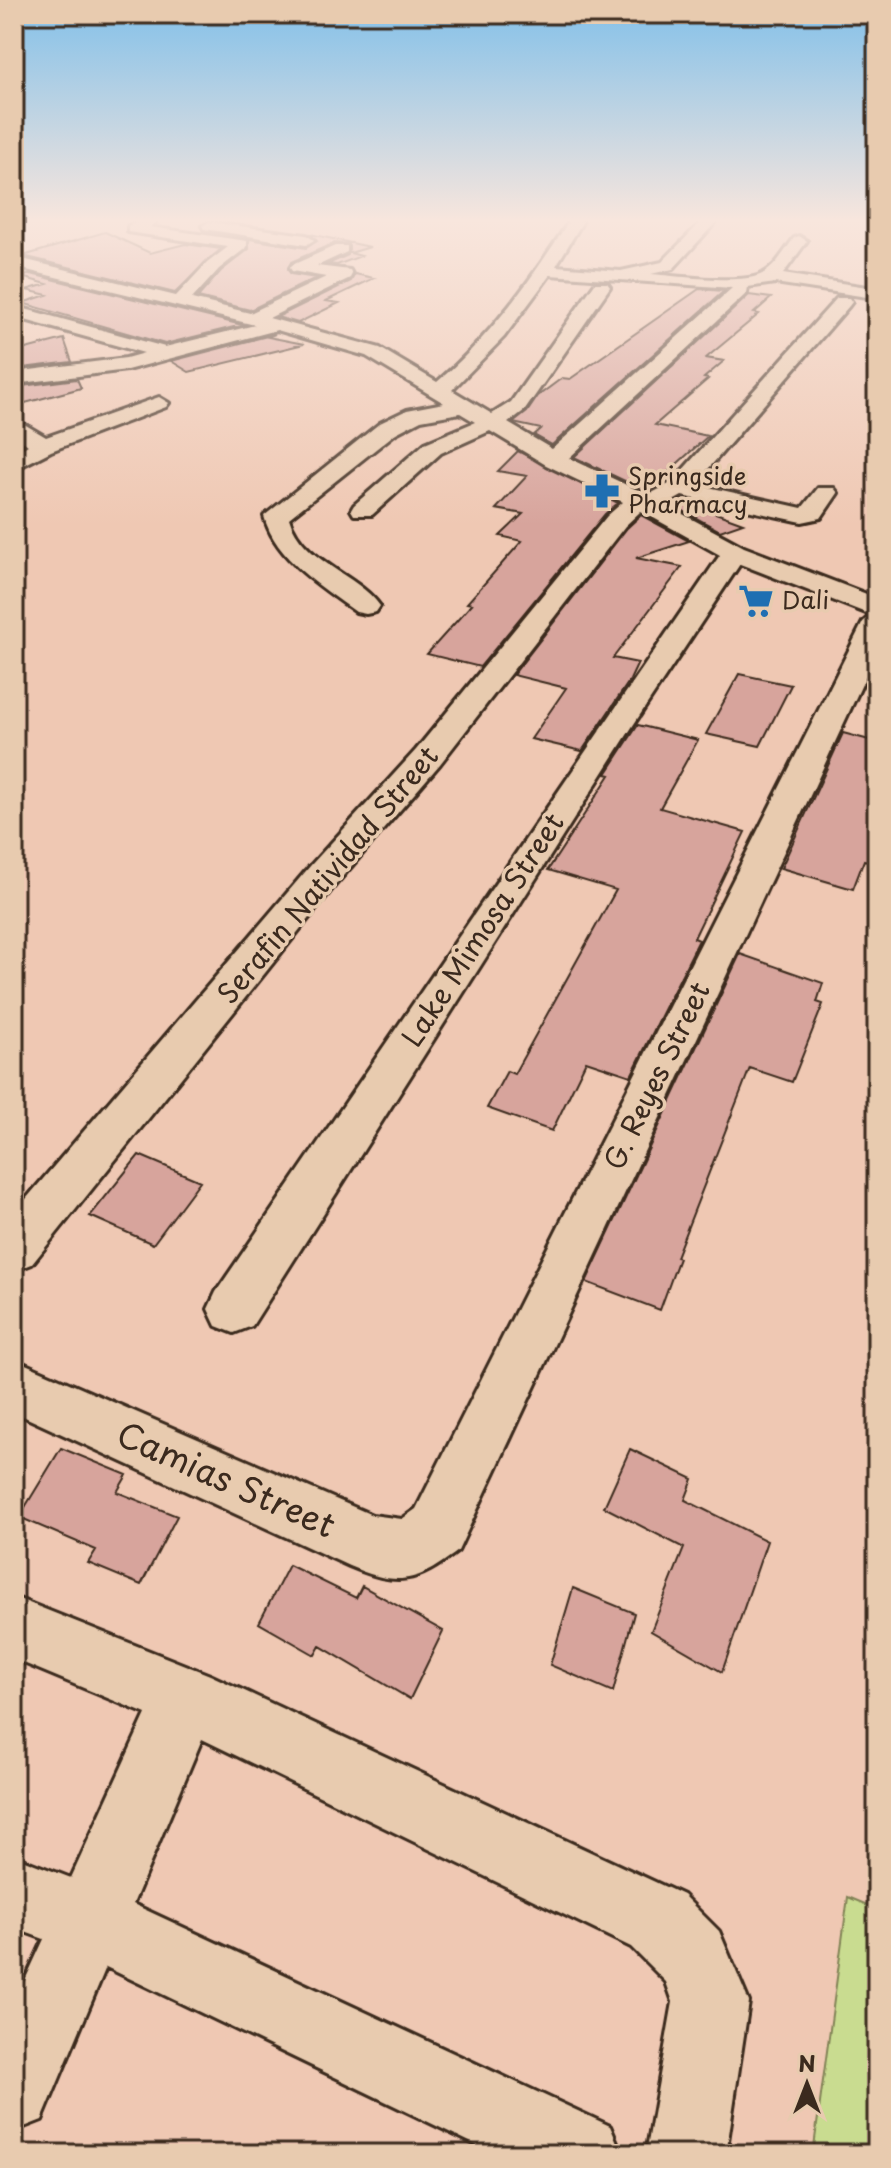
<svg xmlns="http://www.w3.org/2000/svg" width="891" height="2168" viewBox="0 0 891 2168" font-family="'Playpen Sans',sans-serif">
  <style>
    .green { fill: #c9dc90; stroke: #828357; stroke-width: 2 }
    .building { fill: #d7a49c; stroke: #3b2a1e; stroke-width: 2 }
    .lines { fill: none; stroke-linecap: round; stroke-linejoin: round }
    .minor-casing { stroke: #3b2a1e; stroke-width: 6 }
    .minor { fill: #e8cbaf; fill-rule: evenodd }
    .labels { text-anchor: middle; stroke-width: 7; stroke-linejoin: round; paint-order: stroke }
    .far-poi-label { font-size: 24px; fill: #3b2a1e; stroke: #e8cbaf; text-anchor: start }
    .street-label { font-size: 28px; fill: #3b2a1e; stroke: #e8cbaf }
    .near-street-label { font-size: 34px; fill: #3b2a1e; stroke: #e8cbaf }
  </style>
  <rect width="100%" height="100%" fill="#efc8b3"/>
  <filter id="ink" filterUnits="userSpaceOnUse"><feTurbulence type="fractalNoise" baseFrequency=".0125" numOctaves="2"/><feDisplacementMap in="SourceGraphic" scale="16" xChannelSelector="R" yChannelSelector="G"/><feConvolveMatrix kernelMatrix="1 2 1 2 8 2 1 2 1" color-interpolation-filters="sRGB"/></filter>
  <g filter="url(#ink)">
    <path class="green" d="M848 1897 877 1909V2154H813Z"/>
    <path class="building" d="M105 232 150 253 185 244 221 249 175 293 23 256Z
      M310 234 370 247 350 253 361 256 337 265 328 264 348 255 349 244 334 243 291 262 288 270 291 274 316 278 250 310 198 297 221 271 249 249V239L306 248 317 241Z
      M31 274 242 325 165 344 22 303 47 295 26 290 47 284 21 277Z
      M355 274 374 278 326 301 339 303 298 323 277 317 351 281Z
      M699 289 724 291 552 445 534 435 541 429 513 423 527 412 538 396 562 378 570 379Z
      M749 295 771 298 754 313 759 314 706 358 724 361 704 378 708 379 655 425 708 436 649 489 651 490 648 492 574 457Z
      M275 334 268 337 304 344 189 372 171 361Z
      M64 339 72 362 14 369V352Z
      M77 379 81 388 14 406V387Z
      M518 451 618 503 605 514 480 667 427 654 472 604 467 603 522 541 500 536 523 514 496 509 527 476 498 471Z
      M680 500 743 523 720 531 672 505Z
      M641 515 689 541 636 558 682 567 613 658 638 663 630 680 582 751 531 739 566 688 513 675 627 528Z
      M739 674 791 685 760 746 706 734Z
      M638 725 698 740 660 808 745 832 694 938 699 940 631 1076 586 1061 552 1131 487 1108 507 1071 514 1074 616 890 548 870 610 775 606 774Z
      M843 733 877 742V838L867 861 864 860 853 889 781 868Z
      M740 954 823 983 817 1002 823 1004 792 1082 750 1068 676 1257 679 1258 660 1310 586 1282Z
      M139 1155 200 1181 153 1244 90 1216Z
      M61 1448 127 1475 117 1492 177 1516 141 1585 88 1563 96 1550 19 1517Z
      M630 1449 693 1479 685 1500 767 1541 722 1672 651 1631 684 1548 604 1507Z
      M289 1565 356 1598 362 1586 443 1631 410 1699 320 1646 315 1655 259 1623Z
      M573 1588 634 1613 613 1692 550 1665Z"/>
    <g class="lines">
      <g class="minor-casing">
        <path id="minor" d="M138 221H157L150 227 247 241V247L219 269 192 299 250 313 326 277 292 271 290 268 292 265 335 246H347V252L317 266 350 270 352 274 350 278 269 318 380 348 437 382C491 336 531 280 569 221H583L556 266 621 271 662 262 702 221H717L673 269 651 274C675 276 739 284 760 275 776 268 784 251 794 238L799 236 807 241 783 274 867 287 876 292 867 297 775 283 748 287 747 293 569 458 648 495 671 483 837 298H849L852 302 849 306 695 484 802 508 818 488H834L838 493 821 518 802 522 682 496 666 505 744 547 877 598V652L458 1551C416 1583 399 1587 349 1566L14 1412V1359L372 1515 402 1519 416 1509 863 622 871 615 740 564 634 724 252 1326 234 1333 216 1326 208 1309 216 1292 720 555 641 511 625 526 440 764 337 883 32 1264 14 1271V1213L311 865 416 750 607 516 623 502 546 465 490 431 441 453 372 515H354L351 510 354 505 425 443 475 422 460 413 421 420 396 433 289 518C302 562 358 574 380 606L376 612 366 614 356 612C322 587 275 559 264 516L380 423 407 410 444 403 366 356 277 330 127 370 14 384V372L126 358 144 353 14 317V306L165 347 255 325 14 267V257L176 296 207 263 228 247 128 232V226ZM550 275 732 288 552 449 508 423 525 410 610 287 607 283H595L511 402 492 414 452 390 504 337Z
          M209 222 306 235 314 240 306 245 204 229 202 226Z
          M159 397 169 403 166 407 51 451 14 470V453L28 445 14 435V418L46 437Z
          M14 1597 210 1675 683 1895 719 1931 749 2002 726 2154H646L673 2002 666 1982 631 1947 202 1739 133 1904 610 2126 622 2154H495L106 1967 42 2120 14 2131V2004L44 1939 14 1928V1856L71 1878 146 1714 14 1659Z"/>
      </g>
      <use href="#minor" class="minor"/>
    </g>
  </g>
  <linearGradient id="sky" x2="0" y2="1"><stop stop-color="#82c0e9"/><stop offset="0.42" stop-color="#f8e6dd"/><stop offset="1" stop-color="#f8e6dd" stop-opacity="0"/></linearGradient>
  <rect width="891" height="525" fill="url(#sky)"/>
  <defs>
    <g id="pharmacy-bare" transform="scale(2.76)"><path d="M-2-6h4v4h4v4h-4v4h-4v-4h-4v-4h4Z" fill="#1f6fb2" stroke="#e8cbaf" stroke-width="2.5" paint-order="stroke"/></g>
    <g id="supermarket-bare" transform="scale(2.76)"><path d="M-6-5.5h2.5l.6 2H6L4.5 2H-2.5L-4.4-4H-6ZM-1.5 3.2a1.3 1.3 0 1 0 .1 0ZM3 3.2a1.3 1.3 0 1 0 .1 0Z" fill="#1f6fb2" stroke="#e8cbaf" stroke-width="2.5" paint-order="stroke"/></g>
  </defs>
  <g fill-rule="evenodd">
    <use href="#pharmacy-bare" x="602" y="491"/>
    <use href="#supermarket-bare" x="756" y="601"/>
  </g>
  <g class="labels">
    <g class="far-poi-label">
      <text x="628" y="485">Springside<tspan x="628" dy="28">Pharmacy</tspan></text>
      <text x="782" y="609">Dali</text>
    </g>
    <g class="street-label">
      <text transform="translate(328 875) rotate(-50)" y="10">Serafin Natividad Street</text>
      <text transform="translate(483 930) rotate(-57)" y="10">Lake Mimosa Street</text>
      <text transform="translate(657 1076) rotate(-64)" y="10">G. Reyes Street</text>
    </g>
    <g class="near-street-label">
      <text transform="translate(226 1480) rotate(24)" y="12">Camias Street</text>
    </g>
  </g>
  <rect width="891" height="2168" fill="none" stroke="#e8cbaf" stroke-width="48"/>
  <rect x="24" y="24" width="843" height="2120" fill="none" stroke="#3b2a1e" stroke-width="3" filter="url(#ink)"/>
  <g transform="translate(807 2084)" stroke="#e8cbaf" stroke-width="6" paint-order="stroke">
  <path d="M0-6L14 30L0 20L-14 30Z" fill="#3b2a1e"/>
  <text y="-12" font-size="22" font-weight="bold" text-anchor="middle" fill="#3b2a1e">N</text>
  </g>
</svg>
